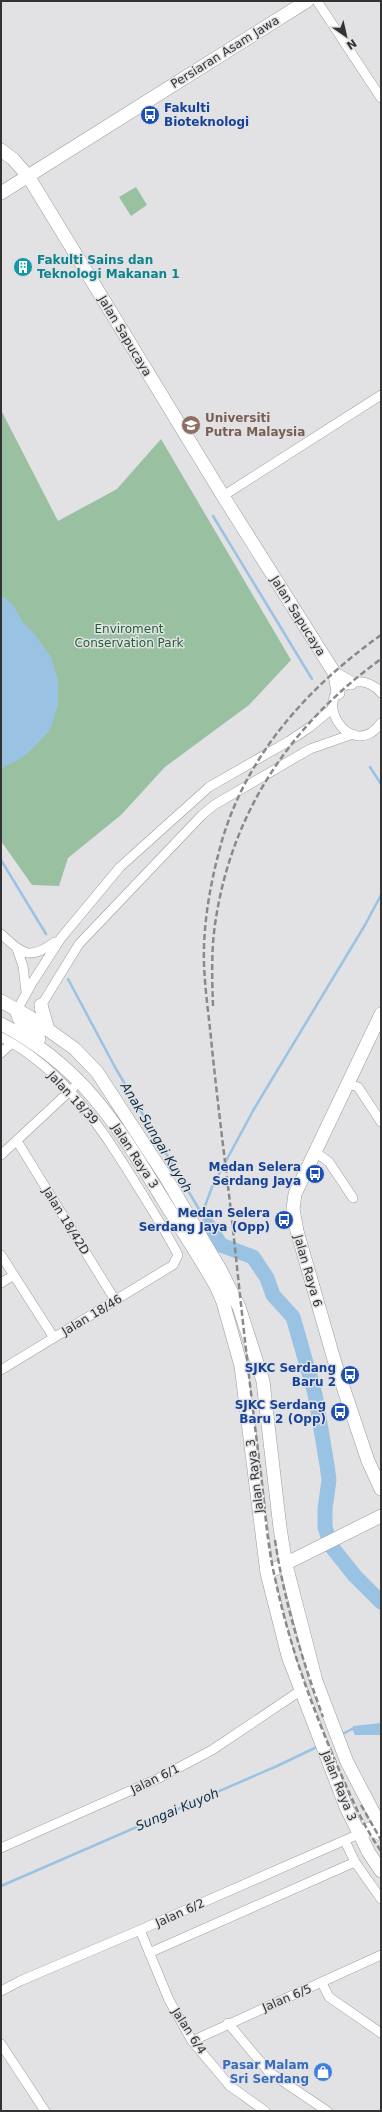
<svg xmlns="http://www.w3.org/2000/svg" width="382" height="2112" viewBox="0 0 382 2112" font-family="'DejaVu Sans',sans-serif">
  <style>
    .green { fill: #99c1a1 }
    .water { fill: #9ac2e3 }
    .lines { fill: none; stroke-linecap: round; stroke-linejoin: round }
    .stream { stroke: #9ac2e3; stroke-width: 2.5 }
    .river { stroke: #9ac2e3; stroke-width: 15 }
    .street-casing { stroke: #9c9c9d; stroke-width: 10 }
    .secondary-casing { stroke: #9c9c9d; stroke-width: 14 }
    .street { stroke: #fff; stroke-width: 9 }
    .secondary { stroke: #fff; stroke-width: 13 }
    .rail { stroke: #89898b; stroke-width: 2.5; stroke-dasharray: 6 3; stroke-linecap: butt }
    .labels { text-anchor: middle; stroke-width: 3; stroke-linejoin: round; paint-order: stroke }
    .street-label { font-size: 12px; fill: #323233; stroke: #e2e2e4 }
    .transit-label { font-size: 12px; font-weight: bold; fill: #164399; stroke: #e2e2e4; text-anchor: end }
    .culture-label { font-size: 12px; font-weight: bold; fill: #0d838f; stroke: #e2e2e4; text-anchor: start }
    .education-label { font-size: 12px; font-weight: bold; fill: #785e54; stroke: #e2e2e4; text-anchor: start }
    .park-label { font-size: 12px; fill: #215e35; stroke: #e2e2e4 }
    .shop-label { font-size: 12px; font-weight: bold; fill: #366cbe; stroke: #e2e2e4; text-anchor: end }
    .water-label { font-size: 13px; font-style: italic; fill: #0c2c43; stroke: #e2e2e4 }
  </style>
  <rect width="100%" height="100%" fill="#e2e2e4"/>
  <path class="green" d="M136 187 147 205 131 216 119 197Z
    M1 410 58 521 117 489 161 439 291 660 249 705 165 767 121 815 68 858 59 886 32 885 1 841Z"/>
  <path class="water" d="M1 595 13 605 24 624 32 631 51 657 58 680V705L50 730 30 751 20 759 1 768Z
    M381 1723V1735H355L352 1729 353 1726Z"/>
  <g class="lines">
    <path class="stream" d="M213 516 312 679
      M370 767 381 784
      M1 860 46 934
      M68 979 116 1069 206 1221
      M208 1225 205 1206 212 1187 254 1109 365 925 381 895
      M341 1735 352 1729
      M1 1886 277 1766 319 1746"/>
    <path class="river" d="M208 1225 221 1245 253 1257 267 1278 273 1295 293 1317 315 1394 327 1465 329 1480 325 1509V1527L331 1546 355 1576 381 1602"/>
    <g class="street-casing">
      <path id="street" d="M317 1 381 98
        M223 496 381 395
        M381 693C376 686 366 681 357 682 304 689 350 766 381 723
        M1 934C23 954 29 961 55 942
        M17 949 23 966 26 992
        M39 1009 79 944 202 815 214 805 310 749 353 734
        M17 1010 32 983 61 938 120 867 209 787 289 741 310 727 333 708
        M1 1037C66 1070 106 1135 143 1195 155 1215 168 1235 178 1255L173 1265 1 1370
        M1 1053 12 1043
        M348 1084 358 1087 381 1122
        M17 1141 115 1300
        M315 1152 329 1162 353 1198
        M1 1155 73 1088
        M1 1255 54 1338
        M1 1283 14 1275
        M345 1841 355 1862 381 1899
        M1 1848 159 1778 212 1750 300 1691
        M140 1930 169 2000 192 2041 230 2086 265 2111
        M149 1953 355 1862
        M322 1983 329 1997 381 2033
        M1 1991 20 1981 140 1930 359 1834
        M228 2023 269 2072 327 2111
        M192 2041 381 1955
        M1 2044 45 2111"/>
    </g>
    <g class="secondary-casing">
      <path id="secondary" d="M1 150 13 159 28 176 223 496 335 674 338 693
        M1 193 307 1
        M335 674 351 683
        M1 1001 33 1019 75 1049 97 1072 165 1176 220 1269 239 1307 263 1381 280 1528 286 1565 316 1681 347 1762 381 1827
        M41 1005 48 1030
        M17 1010C17 1023 30 1031 39 1039
        M381 1014 295 1194 293 1209 297 1231 335 1363 368 1461 381 1489
        M1 1024C82 1066 116 1123 162 1198 180 1227 199 1256 216 1286L223 1302 241 1366 267 1573 288 1656 346 1807 369 1853 381 1871
        M267 1573 381 1516
        M359 1834 370 1829 381 1834"/>
    </g>
    <use href="#street" class="street"/>
    <use href="#secondary" class="secondary"/>
    <path class="rail" d="M381 635C308 687 246 755 221 844 212 877 205 912 204 947 203 977 208 1008 211 1038 217 1099 225 1160 232 1220 241 1305 250 1390 261 1474 265 1509 267 1544 275 1578 288 1640 309 1699 334 1758 348 1790 361 1823 381 1851
      M213 1006C212 977 211 947 216 918 233 809 293 723 381 659
      M275 1540C284 1601 302 1659 323 1717
      M361 1805 381 1840"/>
  </g>
  <defs>
    <g id="bus-disc" transform="scale(1)"><circle r="9.5" fill="#1a4fb4" stroke="#e2e2e4"/><path d="M-5-6H5V4H4V6H2V4H-2V6H-4V4H-5ZM-3.5-4V0h7V-4ZM-3.5 1.2v1.5H-2V1.2ZM2 1.2v1.5H3.5V1.2Z" fill="#fff"/></g>
    <g id="building-disc" transform="scale(1)"><circle r="9.5" fill="#0f9aa8" stroke="#e2e2e4"/><path d="M-4-6H4V6H1V3H-1V6H-4ZM-2.5-4.3h1.7v1.8h-1.7ZM.8-4.3h1.7v1.8H.8ZM-2.5-1h1.7V.8h-1.7ZM.8-1h1.7V.8H.8Z" fill="#fff"/></g>
    <g id="university-disc" transform="scale(1)"><circle r="9.5" fill="#8d6e63" stroke="#e2e2e4"/><path d="M0-5L7-2L0 1L-7-2ZM-4 1L0 2.5L4 1V4Q0 6-4 4Z" fill="#fff"/></g>
    <g id="shop-disc" transform="scale(1)"><circle r="9.5" fill="#3f7fe0" stroke="#e2e2e4"/><path d="M-5-2.5h2.3a2.7 3.5 0 0 1 5.4 0H5L5.5 6h-11ZM-1.5-2.5h3a1.5 2.3 0 0 0-3 0Z" fill="#fff"/></g>
  </defs>
  <g fill-rule="evenodd">
    <use href="#bus-disc" x="150" y="115"/>
    <use href="#building-disc" x="23" y="267"/>
    <use href="#university-disc" x="191" y="425"/>
    <use href="#bus-disc" x="315" y="1174"/>
    <use href="#bus-disc" x="284" y="1220"/>
    <use href="#bus-disc" x="350" y="1375"/>
    <use href="#bus-disc" x="340" y="1412"/>
    <use href="#shop-disc" x="323" y="2072"/>
  </g>
  <g class="labels">
    <g class="street-label">
      <text transform="translate(225 52) rotate(-32)" y="4">Persiaran Asam Jawa</text>
      <text transform="translate(125 336) rotate(59)" y="4">Jalan Sapucaya</text>
      <text transform="translate(298 616) rotate(58)" y="4">Jalan Sapucaya</text>
      <text transform="translate(73 1098) rotate(47)" y="4">Jalan 18/39</text>
      <text transform="translate(135 1156) rotate(57)" y="4">Jalan Raya 3</text>
      <text transform="translate(66 1221) rotate(58)" y="4">Jalan 18/42D</text>
      <text transform="translate(308 1271) rotate(74)" y="4">Jalan Raya 6</text>
      <text transform="translate(92 1315) rotate(-31)" y="4">Jalan 18/46</text>
      <text transform="translate(255 1476) rotate(-97)" y="4">Jalan Raya 3</text>
      <text transform="translate(155 1779) rotate(-26)" y="4">Jalan 6/1</text>
      <text transform="translate(339 1786) rotate(68)" y="4">Jalan Raya 3</text>
      <text transform="translate(180 1913) rotate(-24)" y="4">Jalan 6/2</text>
      <text transform="translate(287 1998) rotate(-23)" y="4">Jalan 6/5</text>
      <text transform="translate(189 2031) rotate(57)" y="4">Jalan 6/4</text>
    </g>
    <g class="transit-label">
      <text x="164" y="112" text-anchor="start">Fakulti<tspan x="164" dy="14">Bioteknologi</tspan></text>
      <text x="301" y="1171">Medan Selera<tspan x="301" dy="14">Serdang Jaya</tspan></text>
      <text x="270" y="1217">Medan Selera<tspan x="270" dy="14">Serdang Jaya (Opp)</tspan></text>
      <text x="336" y="1372">SJKC Serdang<tspan x="336" dy="14">Baru 2</tspan></text>
      <text x="326" y="1409">SJKC Serdang<tspan x="326" dy="14">Baru 2 (Opp)</tspan></text>
    </g>
    <g class="culture-label">
      <text x="37" y="264">Fakulti Sains dan<tspan x="37" dy="14">Teknologi Makanan 1</tspan></text>
    </g>
    <g class="education-label">
      <text x="205" y="422">Universiti<tspan x="205" dy="14">Putra Malaysia</tspan></text>
    </g>
    <g class="park-label">
      <text x="129" y="633">Enviroment<tspan x="129" dy="14">Conservation Park</tspan></text>
    </g>
    <g class="shop-label">
      <text x="309" y="2069">Pasar Malam<tspan x="309" dy="14">Sri Serdang</tspan></text>
    </g>
    <g class="water-label">
      <text transform="translate(157 1137) rotate(59)" y="5">Anak Sungai Kuyoh</text>
      <text transform="translate(177 1809) rotate(-23)" y="5">Sungai Kuyoh</text>
    </g>
  </g>
  <rect width="382" height="2112" fill="none" stroke="#323233" stroke-width="4"/>
  <g transform="translate(346 36) rotate(146)" stroke="#e2e2e4" stroke-width="3" paint-order="stroke">
  <path d="M0-3L7 15L0 10L-7 15Z" fill="#323233"/>
  <text y="-6" font-size="11" font-weight="bold" text-anchor="middle" fill="#323233">N</text>
  </g>
</svg>
